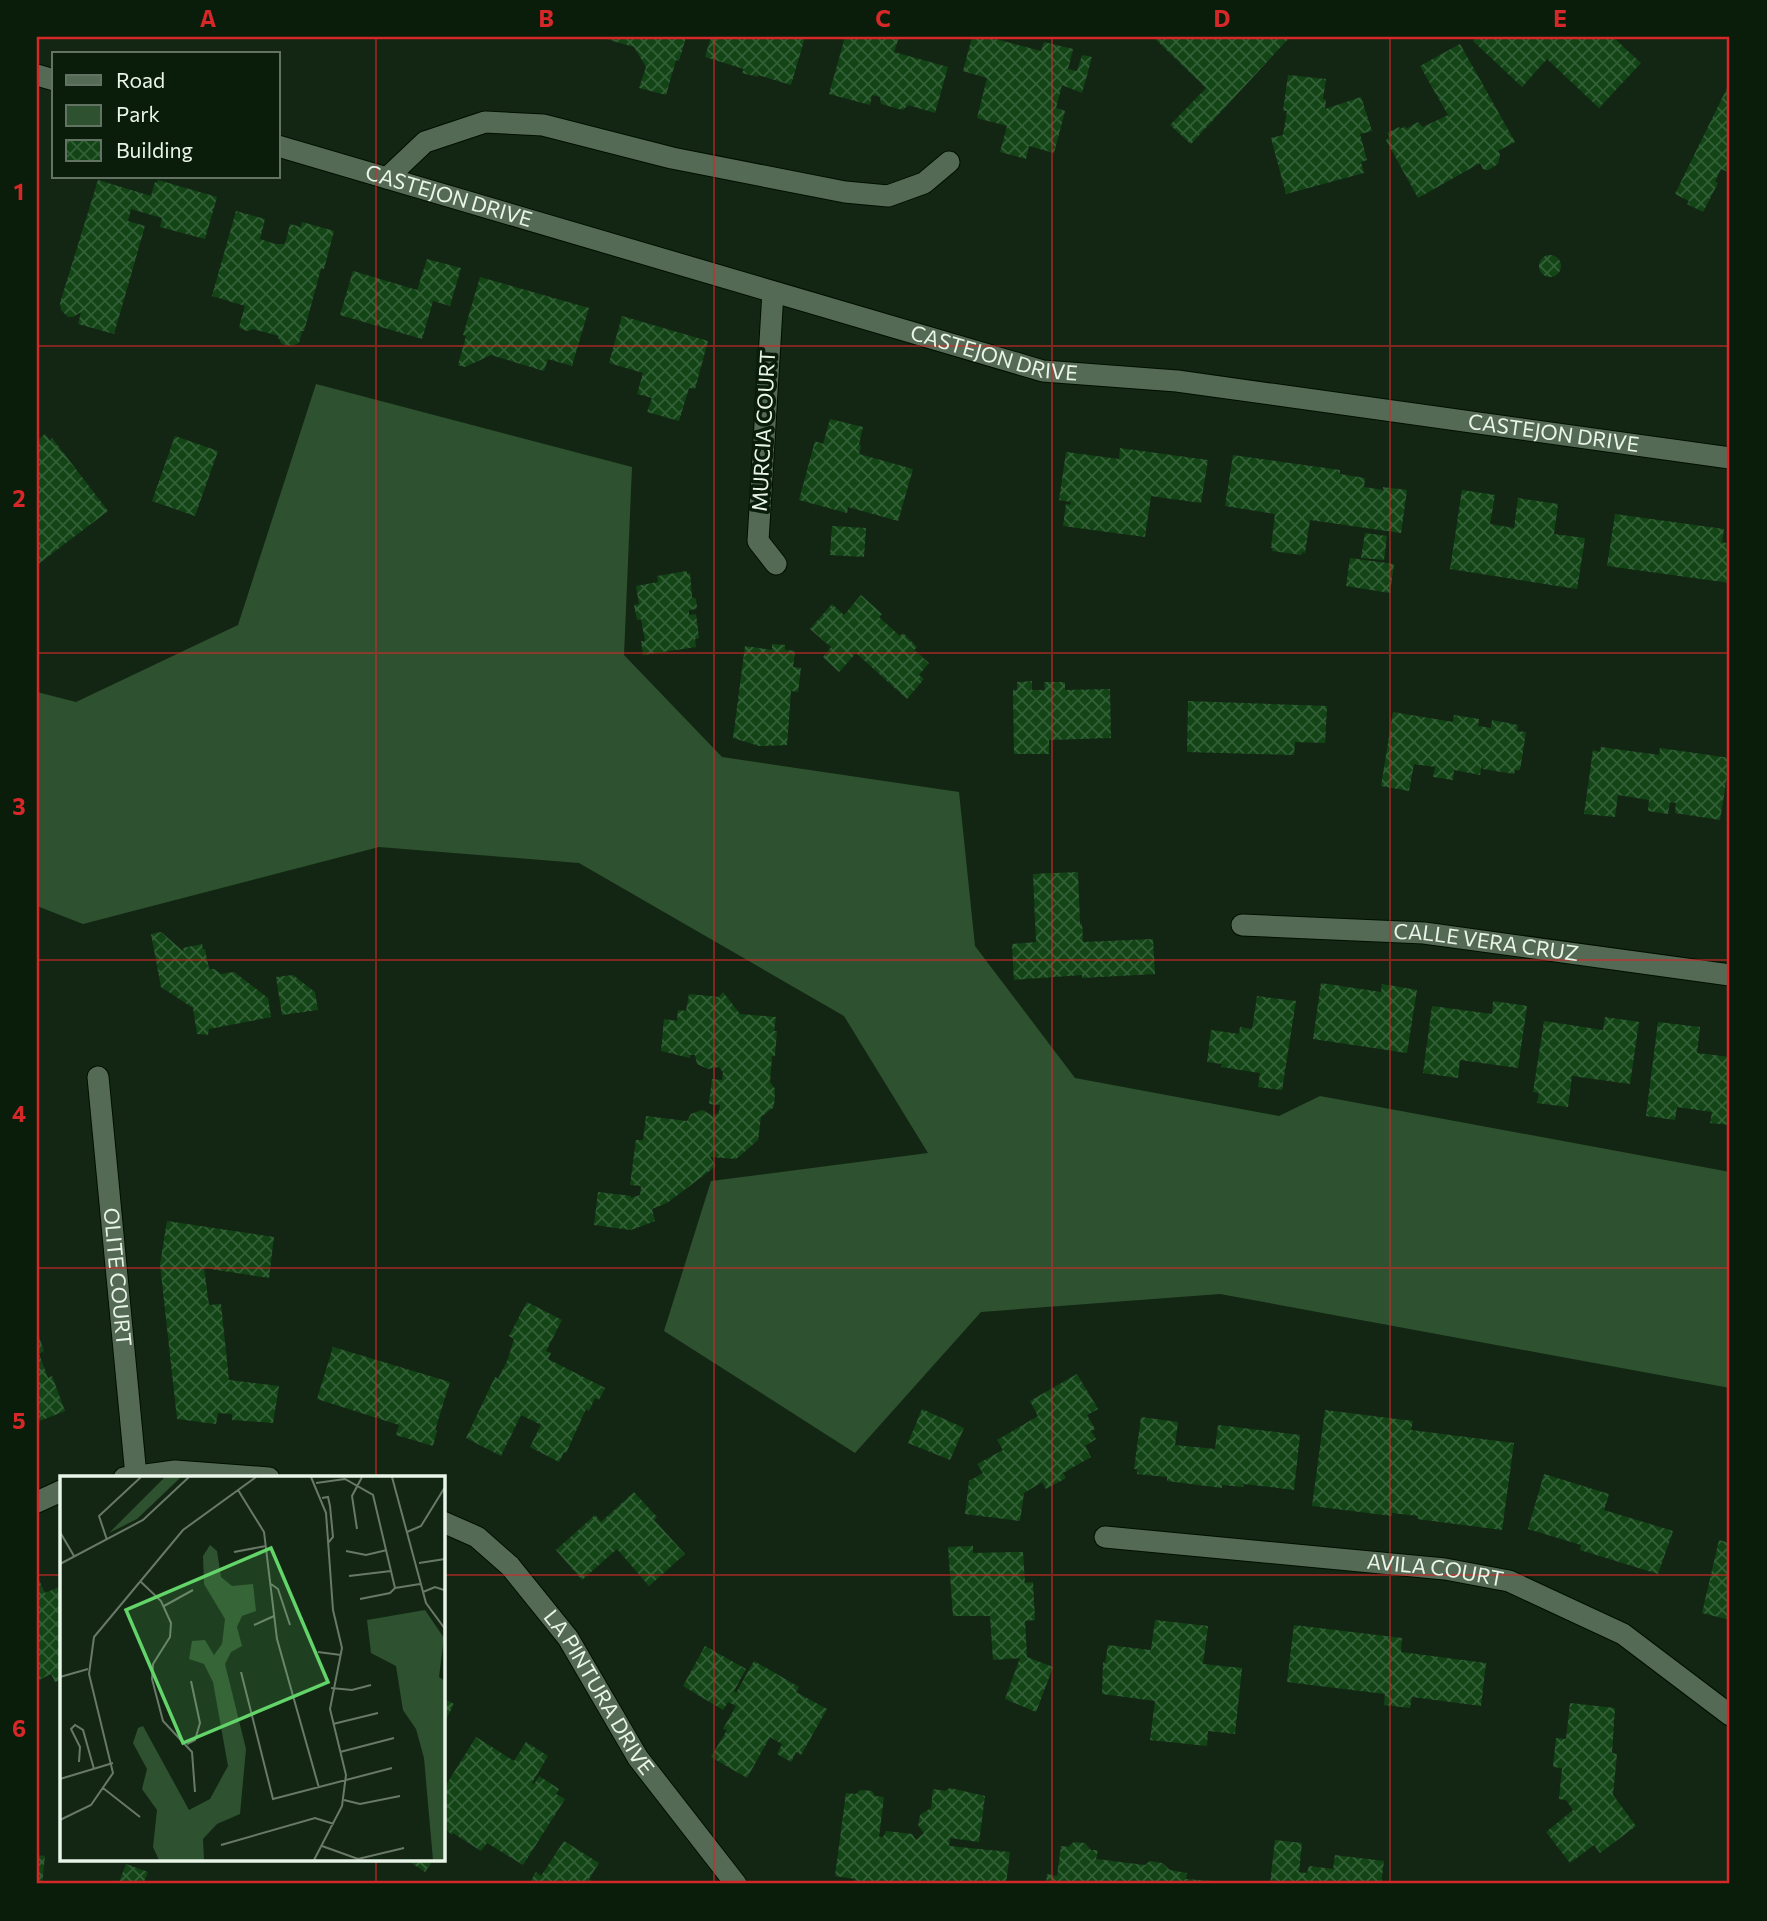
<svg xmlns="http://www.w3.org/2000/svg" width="1767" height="1921" viewBox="0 0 1767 1921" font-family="Commissioner,sans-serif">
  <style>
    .green { fill: #2e522f }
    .building { fill: url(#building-cross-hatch) }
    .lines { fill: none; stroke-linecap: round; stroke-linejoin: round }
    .minor-casing { stroke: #010f01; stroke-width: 23 }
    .minor { stroke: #556a55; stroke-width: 21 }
    .grid { fill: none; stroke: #d62828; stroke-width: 2; stroke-opacity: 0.55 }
    .labels { text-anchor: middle; stroke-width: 7; stroke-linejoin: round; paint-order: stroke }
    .street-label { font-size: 21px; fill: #e9f5e8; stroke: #0a1c0a }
    .inset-road { fill: none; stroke: #697968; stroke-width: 2 }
    .view { fill: #63d469; fill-opacity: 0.15; stroke: #63d469; stroke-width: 3.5 }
    .inset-edge { fill: none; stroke: #e9f5e8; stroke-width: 3.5 }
    .neatline { fill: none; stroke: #d62828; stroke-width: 2.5 }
    .grid-label { font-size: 23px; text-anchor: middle; font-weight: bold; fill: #d62828 }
  </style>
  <defs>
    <pattern id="building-cross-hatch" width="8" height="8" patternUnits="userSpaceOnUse" patternTransform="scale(1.75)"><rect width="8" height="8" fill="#124416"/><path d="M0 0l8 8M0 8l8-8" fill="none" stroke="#346038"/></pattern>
  </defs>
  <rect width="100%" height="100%" fill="#132613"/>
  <path class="green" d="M316 384 632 467 624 655 722 757 959 792 975 946 1075 1078 1279 1116 1320 1096 1730 1172V1388L1220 1294 981 1312 855 1453 664 1331 711 1181 928 1153 844 1016 579 863 379 847 83 924 37 906V692L76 702 238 625Z"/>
  <path class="building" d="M599 37H686L679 61 676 60 666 95 639 88 646 67 634 47Z
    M711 37H805L791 85 758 75V77L742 73 744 69 705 57Z
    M845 37H899L894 52 948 67 935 113 908 105 903 110 881 104 880 97 872 95 870 105 829 94Z
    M972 37H988L1041 51 1044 42 1073 49 1068 69 1077 71 1082 55 1092 57 1082 93 1062 85 1056 108 1065 111 1054 153 1029 146 1026 159 1000 152 1007 126 977 118 987 78 963 71Z
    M1153 37H1290L1191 144 1170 125 1206 88Z
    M1476 37H1613L1641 63 1599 108 1547 59 1522 87 1473 41Z
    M1460 44 1515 142 1498 151 1500 154 1498 164 1488 170 1483 169 1480 163 1418 198 1386 140 1390 138 1387 133 1399 127 1400 129 1405 126 1406 129 1418 122 1423 127 1448 115 1420 66Z
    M1288 75 1326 79 1323 99 1326 100 1325 109 1361 97 1372 131 1360 134 1367 160 1361 162 1364 173 1286 194 1271 138 1283 135 1287 111H1283Z
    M1730 82V173L1721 169 1715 181 1718 183 1703 212 1687 204 1689 201 1675 194Z
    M98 180 151 196 155 182 157 183 158 180 217 197 205 239 160 227 162 218 131 209 128 221 145 226 114 334 78 324 81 312 73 317H68L61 310 60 303Z
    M236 211 265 219 260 239 275 244H285L290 224 301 227 302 222 334 231 324 269H321L304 331H302L299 343 292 346 282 344 278 338 279 336 253 329 247 331 240 328 239 327 245 306 212 296Z
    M1539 266a11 11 0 1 1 22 0a11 11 0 1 1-22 0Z
    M427 259 461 268 450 306 433 301 422 339 340 315 353 271 417 290Z
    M480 277 589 308 572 366 548 359 544 371 491 355 465 367 458 365 466 336 463 335Z
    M622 316 708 341 695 389 689 388 679 421 647 412 652 398 637 394 643 373 609 363Z
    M830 419 863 427 859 444 861 446 859 454 913 469 898 521 848 507 847 513 799 500 815 441 823 444Z
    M45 434 50 441 52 438 108 511 37 565V436L39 439Z
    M175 436 218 451 195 516 152 501Z
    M1120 448 1208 460 1201 503 1151 496 1145 537 1063 526 1066 504 1070 505 1071 502 1059 500 1066 452 1119 459Z
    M1233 455 1340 470V474L1365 478 1364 487 1383 490V487L1407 490 1401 533 1310 520 1305 553 1302 552V555L1272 551 1273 548H1271L1275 514 1225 506Z
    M1462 490 1495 495 1490 524 1514 528 1518 498 1558 504 1554 534 1585 538 1577 589 1450 569Z
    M1615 514 1724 529 1722 542 1730 544V583L1607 566Z
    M832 526 866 528 864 557 830 555Z
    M1365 533 1387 536 1384 560 1361 558Z
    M1350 558 1394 564 1390 593 1346 586Z
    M687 571V574L690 573 692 597 696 599 697 607 696 609 689 610V615L696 614 699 638 695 639 696 647 643 655 641 641H645L641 619 637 620 634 605 639 604 636 586 658 582 657 576Z
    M861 595 882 614 879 617 900 636 903 633 917 647 914 650 929 663 919 675 924 679 907 699 856 653 839 672 823 657 831 647 810 629 832 604 844 615Z
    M772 644 785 645V650L795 651 793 667 801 668 798 692 791 691 787 745 759 746 733 738 745 646 772 650Z
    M1032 681V690H1045L1044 682H1065V690L1110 689 1111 738 1049 740V754H1014L1013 690H1017V682Z
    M1188 701 1327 706 1325 743 1295 742 1294 755 1187 752Z
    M1393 712 1453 722 1454 715 1479 719 1478 726 1491 728 1492 720 1518 725 1517 731 1526 732 1520 770H1515L1514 774 1483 769 1482 764 1480 775 1454 770 1453 780 1433 777 1435 767 1414 764 1409 791 1381 786Z
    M1601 747 1659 755 1660 748 1730 758 1720 820 1675 813 1676 803 1670 802 1668 814 1648 811 1649 800 1618 795 1615 817 1584 814 1593 750 1600 752Z
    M1078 872 1080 924 1082 923 1083 942 1153 939 1155 974 1082 978V975L1014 980 1012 944 1036 942 1033 874Z
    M161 932 184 952 183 948 202 944 203 949H205L209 969H214L221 974 234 972 268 998 271 1017 209 1029 208 1035 197 1034 193 1008 161 987 151 934Z
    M293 975 315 992 318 1010 282 1015 276 977Z
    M1321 983 1381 992 1382 984 1417 990 1407 1053 1313 1039Z
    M723 992 740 1014 776 1017 774 1031H777L775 1056H772L770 1082 775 1089 774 1107 761 1117 758 1140 736 1159 710 1157 716 1166 667 1203 652 1209 655 1221 631 1230 594 1225 598 1192 631 1196V1198L640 1195 641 1186 630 1185 636 1140H643L646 1116 687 1121 691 1114 702 1110 713 1116 719 1112 720 1105 709 1104 712 1079 722 1080 723 1072 719 1067 708 1069 697 1064 695 1055H690V1058L661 1051 664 1019 677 1021 678 1010 686 1011 689 994 719 997Z
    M1257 996 1296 1001 1282 1090 1258 1087 1260 1073 1221 1067 1222 1064 1207 1062 1211 1030 1239 1034 1240 1027 1252 1029Z
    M1493 1001 1527 1006 1518 1068 1460 1060 1458 1078 1423 1073 1432 1006 1492 1014Z
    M1605 1017 1639 1022 1630 1084 1572 1076 1568 1107 1537 1103 1539 1093 1533 1092 1544 1021 1603 1030Z
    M1658 1022 1700 1027 1697 1053 1730 1057V1125L1710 1123 1712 1112 1677 1107 1675 1120 1646 1116Z
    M167 1221 274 1237 269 1278 204 1268 209 1305 221 1304 229 1380 279 1386 273 1423 232 1420V1414L218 1413 216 1424 177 1419 160 1264Z
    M527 1302 562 1320 546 1351 551 1353 548 1359 605 1388 599 1400 595 1398 589 1411 586 1409 566 1453 564 1452 559 1462 530 1447 541 1425 521 1415 501 1456 466 1438 495 1377 498 1379 508 1359 514 1339 509 1336Z
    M37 1331 44 1351 39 1354 48 1378 52 1376 65 1411 37 1422Z
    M333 1347 450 1382 435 1430 437 1431 433 1446 396 1435 399 1425 317 1399Z
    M1077 1374 1098 1409 1087 1415 1095 1429 1091 1431 1096 1439 1085 1446 1091 1457 1063 1473 1066 1478 1046 1489 1042 1482 1024 1493 1020 1521 965 1514 969 1481 983 1473 977 1464 1003 1450 997 1440 1038 1416 1030 1401Z
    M922 1409 964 1428 950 1460 908 1443Z
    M1325 1410 1413 1421 1411 1430 1514 1443 1502 1530 1417 1519 1418 1516 1392 1513V1516L1312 1506Z
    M1141 1417 1178 1422 1175 1445 1215 1449 1218 1425 1300 1435 1294 1490 1244 1484 1243 1487 1222 1485V1488L1167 1481V1477L1137 1474V1469H1134Z
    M1544 1474 1609 1494 1604 1510 1673 1531 1658 1574 1580 1550 1581 1545 1528 1529Z
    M634 1492 657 1517 654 1520 685 1554 649 1586 617 1549 582 1580 556 1550 595 1515 601 1522Z
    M1719 1540 1730 1543V1620L1702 1613Z
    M973 1546V1553L1023 1552 1025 1583 1033 1582 1035 1620 1025 1621 1027 1657 1053 1667 1036 1712 1005 1699 1020 1658 993 1660 990 1616H953L948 1547Z
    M39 1580 45 1593 61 1586V1680L55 1682 51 1674 37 1681V1581Z
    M1155 1620 1208 1626 1203 1664 1242 1668 1235 1734 1208 1731 1207 1746 1150 1740 1155 1701 1102 1694 1103 1662 1105 1663 1108 1645 1151 1650Z
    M1294 1625 1402 1638 1401 1652 1486 1663 1481 1706 1412 1697 1410 1708 1384 1705 1385 1694 1287 1682Z
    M705 1646 746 1669 734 1691 736 1693 754 1661 799 1687 796 1692 827 1709 801 1755 796 1752 791 1762 777 1754 782 1744 770 1737 747 1778 711 1757 727 1730 723 1729 736 1706 728 1702 723 1710 683 1686Z
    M443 1698 454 1704 443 1725Z
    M1570 1703 1615 1708 1612 1753 1617 1754 1613 1795 1636 1826 1600 1853 1594 1845 1570 1863 1546 1832 1573 1810 1566 1800 1559 1799 1562 1768 1553 1767 1556 1738 1566 1739Z
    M476 1737 514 1761 526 1742 548 1756 532 1783 534 1784 539 1776 559 1789 556 1794 565 1799 523 1865 487 1843 481 1851 453 1833 452 1835 443 1827V1790Z
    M950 1788 985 1796 979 1842 950 1838 949 1846 1010 1852 1006 1884H854L855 1879 835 1876 846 1793 856 1794 860 1790 872 1791 875 1796 884 1797 879 1837H883L886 1831 912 1834 916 1840 924 1833 918 1825 920 1815 931 1808 933 1789 945 1791Z
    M1275 1840 1302 1843 1299 1872 1307 1873 1309 1866 1333 1869 1335 1855 1384 1861 1381 1884H1270Z
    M564 1841 599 1863 589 1879 596 1884H533L530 1882 536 1872 541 1876Z
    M1074 1842 1085 1843 1091 1850H1098L1096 1859 1145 1865 1150 1861 1162 1863 1170 1870 1187 1873 1186 1879 1223 1882V1884H1046L1047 1874 1057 1876 1061 1846 1068 1847Z
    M37 1855 45 1856 42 1884H37Z
    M407 1860H433L425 1872Z
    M126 1864 148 1872 143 1884H126L119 1882Z"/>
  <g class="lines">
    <g class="minor-casing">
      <g id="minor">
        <path d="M37 75 54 80"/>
        <path id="s1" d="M278 146 1043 371 1177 381 1730 458"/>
        <path d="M387 178 425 142 485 122 543 125 672 158 845 192 888 196 924 183 949 162"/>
        <path d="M773 292 758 541 776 564"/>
        <path id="s2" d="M1242 925 1424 933 1730 975"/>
        <path id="s3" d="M98 1077 136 1476"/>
        <path d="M124 1478 175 1471 269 1478"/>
        <path d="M37 1502 61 1491"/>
        <path id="s4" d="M443 1522 477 1537 510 1566 568 1638 638 1758 736 1884"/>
        <path id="s5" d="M1105 1537 1445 1569 1509 1581 1623 1634 1730 1715"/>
      </g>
    </g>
    <use href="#minor" class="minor"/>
  </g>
  <path class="grid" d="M376 37V1478M714 37V1884M1052 37V1884M1390 37V1884M37 346H1730M37 653H1730M37 960H1730M37 1268H1730M37 1575H61M443 1575H1730M376 1860V1884"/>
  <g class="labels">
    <g class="street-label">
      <text dy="7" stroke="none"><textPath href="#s1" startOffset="178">CASTEJON DRIVE</textPath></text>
      <text dy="7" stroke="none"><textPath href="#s1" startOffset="746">CASTEJON DRIVE</textPath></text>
      <text transform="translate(764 431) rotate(-87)" y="7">MURCIA COURT</text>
      <text dy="7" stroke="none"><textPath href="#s1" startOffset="1312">CASTEJON DRIVE</textPath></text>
      <text dy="7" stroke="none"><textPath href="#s2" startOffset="245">CALLE VERA CRUZ</textPath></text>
      <text dy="7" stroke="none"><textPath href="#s3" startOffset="201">OLITE COURT</textPath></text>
      <text dy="7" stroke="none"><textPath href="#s5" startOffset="332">AVILA COURT</textPath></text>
      <text dy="7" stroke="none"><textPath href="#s4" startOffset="236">LA PINTURA DRIVE</textPath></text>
    </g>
  </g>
  <g transform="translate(60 1476)">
    <rect width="385" height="385" fill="#132613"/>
    <path d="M105 1H121L77 43 49 57ZM150 69 157 75 161 101 172 110 193 108 196 135 182 140 177 151 182 170 171 176 165 188 186 273 180 338 157 348 143 363 144 384H99L93 371 97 334 82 313 87 293 73 267 78 252 83 250 129 334 150 323 168 290 153 206 144 188 129 183 132 165 145 164 154 179 162 168 165 143 144 108 143 80ZM365 134 384 162 379 201 385 205V384H373L364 282 356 253 343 234 336 190 311 177 307 144Z" fill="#2e522f"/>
    <path class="inset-road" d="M251 1 266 37 273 134 282 172 270 233 286 299 282 330 254 384M332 1 366 127 385 153M256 7 285 3 313 19 335 112M178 14 204 56 217 163 259 312M262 22 268 21 270 30 273 61 268 67M297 53 292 20 302 1M0 56 14 80M347 56 361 50 385 11M47 64 39 40 81 1M286 75 306 79 327 74M174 76 206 70M359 87 385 83M0 88 83 44 129 1M289 100 331 95M80 105 101 125 111 147 110 161 93 188 92 203 103 245 132 276 135 316M211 108 218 113 230 149M335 112 360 108M363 116 375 111 384 114M300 123 330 117 335 112M104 130 133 114M194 149 214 140M258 176 281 179M181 196 213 323 332 292M0 201 28 193M271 212 292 214 311 209M273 248 318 237M127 268 135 264 140 247 131 205M280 276 334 262M19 286 20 271 11 253 15 249 23 254 34 293M0 303 53 287M43 312 80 341M284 324 300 328 340 320M0 344 31 329 53 297 29 198 34 161 123 54 196 1M161 369 255 342 274 348M262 370 298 383 344 372"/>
    <path class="view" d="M211 72 268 206 123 267 66 134Z"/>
    <rect width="385" height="385" class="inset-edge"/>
  </g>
  <rect width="1767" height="1921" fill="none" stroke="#0a1c0a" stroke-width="77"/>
  <rect x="52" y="52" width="228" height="126" fill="#0a1c0a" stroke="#637363" stroke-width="2"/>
  <rect x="66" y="75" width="35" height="10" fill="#556a55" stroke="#637363" stroke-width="2"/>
  <text x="116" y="88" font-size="21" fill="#e9f5e8">Road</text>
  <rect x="66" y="105" width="35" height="21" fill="#2e522f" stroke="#637363" stroke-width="2"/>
  <text x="116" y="122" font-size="21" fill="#e9f5e8">Park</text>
  <rect x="66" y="140" width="35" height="21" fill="url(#building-cross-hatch)" stroke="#637363" stroke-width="2"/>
  <text x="116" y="158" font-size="21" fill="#e9f5e8">Building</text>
  <rect x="38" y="38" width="1690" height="1844" class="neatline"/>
  <g class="grid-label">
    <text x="208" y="27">A</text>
    <text x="546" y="27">B</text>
    <text x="883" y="27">C</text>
    <text x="1222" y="27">D</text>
    <text x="1560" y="27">E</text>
    <text x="19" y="200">1</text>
    <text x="19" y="507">2</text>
    <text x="19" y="815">3</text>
    <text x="19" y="1122">4</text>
    <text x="19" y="1429">5</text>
    <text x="19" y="1737">6</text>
  </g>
</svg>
